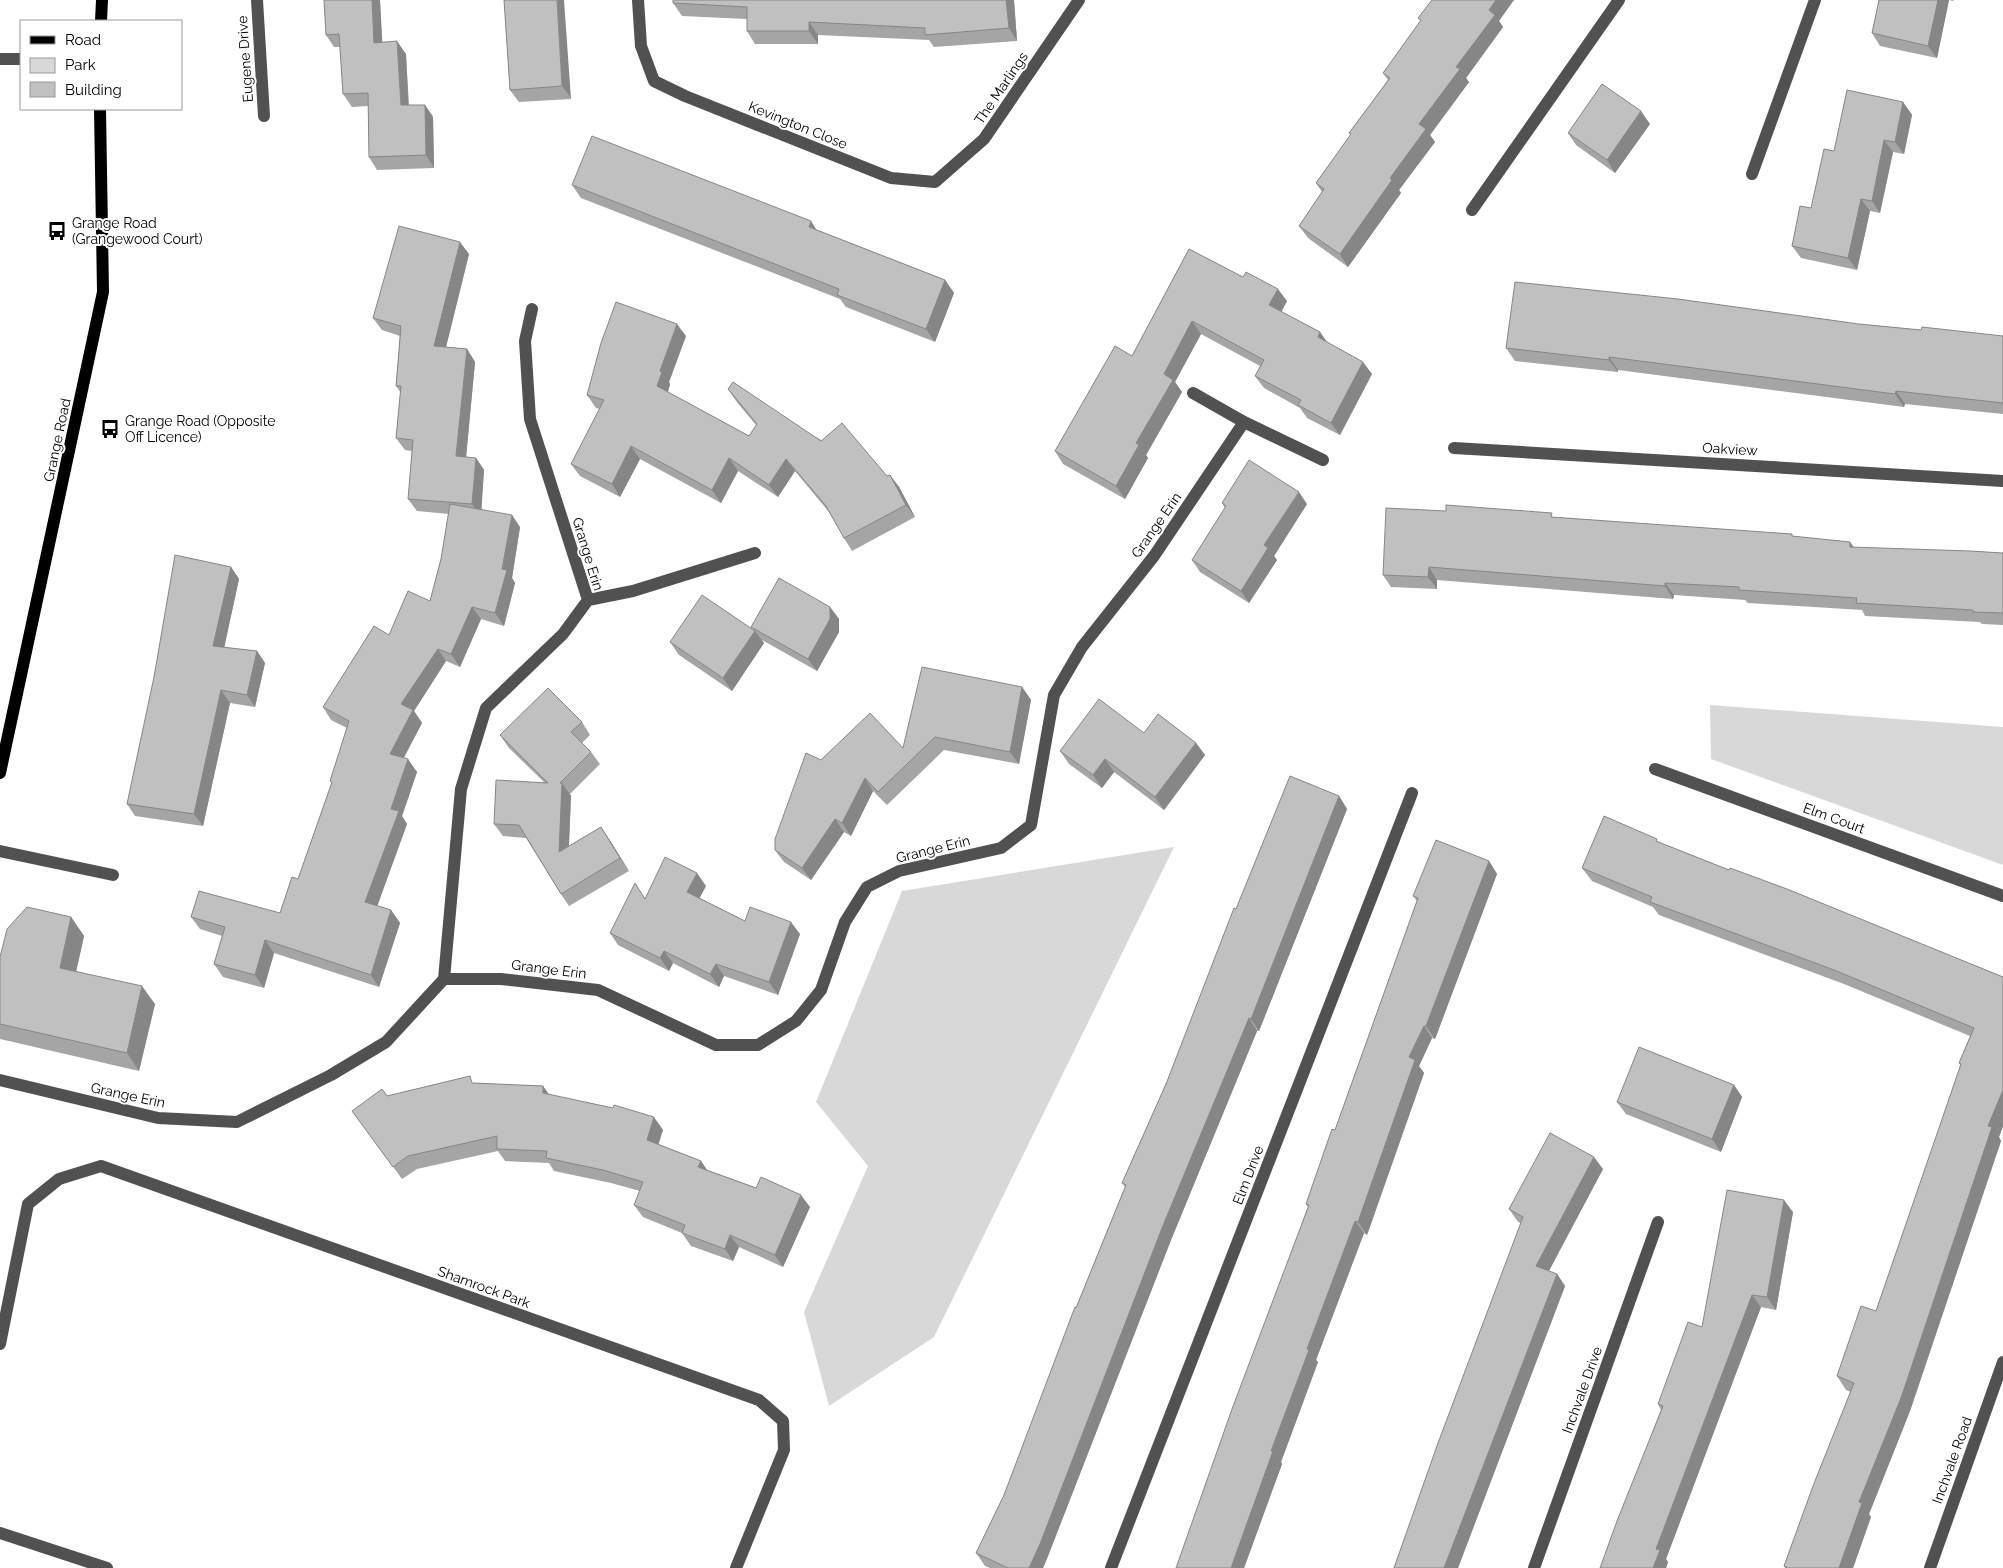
<svg xmlns="http://www.w3.org/2000/svg" width="2003" height="1568" viewBox="0 0 2003 1568" font-family="Raleway,sans-serif">
  <style>
    .green { fill: #d8d8d8 }
    .lines { fill: none; stroke-linecap: round; stroke-linejoin: round }
    .minor { stroke: #515151; stroke-width: 12 }
    .major { stroke: #000; stroke-width: 12 }
    .wall { fill: #a5a5a5 }
    .shaded-wall { fill: #868686 }
    .building { fill: #c0c0c0; stroke: #868686 }
    .labels { text-anchor: middle; stroke-width: 4; stroke-linejoin: round; paint-order: stroke }
    .street-label { font-size: 14px; fill: #000; stroke: #fff }
    .poi-label { font-size: 14px; fill: #000; stroke: #fff; text-anchor: start }
  </style>
  <rect width="100%" height="100%" fill="#fff"/>
  <path class="green" d="M1710 705 2003 727V865L1711 759Z
    M1174 847 934 1337 829 1406 804 1312 868 1166 816 1102 902 891Z"/>
  <g class="lines">
    <path class="minor" d="M257 0 264 116
      M638 0 641 46 654 81 685 96 891 178 935 182 984 139 1079 0
      M0 59H21
      M1752 174 1815 0
      M1472 210 1619 0
      M1193 393 1244 422 1323 460
      M1454 448 2003 481
      M588 600 633 591 755 553
      M1655 769 2003 896
      M0 851 113 875
      M444 979H501L598 990 716 1045H758L796 1021 821 990 845 922 867 887 899 871 1001 848 1031 825 1054 695 1082 647 1154 556 1244 422
      M0 1080 158 1118 237 1122 331 1075 386 1042 444 979 461 789 486 708 563 634 588 600 530 419 525 341 532 309
      M0 1344 28 1204 59 1179 101 1166 759 1400 783 1421 784 1450 736 1568
      M0 1533 107 1568
      M1111 1568 1412 793
      M1534 1568 1658 1222
      M1930 1568 2003 1362"/>
    <path class="major" d="M101 21 102 0
      M0 773 103 292 100 109"/>
  </g>
  <path class="wall" d="M324 0H380L382 42 406 54 409 105H425L433 117 434 168 377 170 369 157 368 106 352 107 343 94 340 47H334L326 35Z
    M504 0 571 99 519 102 510 90Z
    M673 0H1014L1017 41 934 47 929 40 818 35V44H755L747 31V19L682 16 673 3Z
    M1879 0H1954L1953 1 1949 0 1937 58 1880 46 1872 33Z
    M1418 18 1499 21 1503 27 1466 78 1469 82 1430 135 1435 142 1399 190 1401 193 1348 267 1308 238 1299 226 1322 192 1316 183 1351 135 1349 133 1388 80 1383 73 1421 21Z
    M1903 102 1912 115 1904 154 1893 152 1880 213 1870 211 1857 270 1801 258 1792 246 1811 208 1834 151Z
    M1650 124 1615 173 1576 145 1568 133Z
    M572 185 817 230 945 280 954 293 935 342 846 307 840 299 581 198Z
    M1189 249 1287 301 1281 312 1320 332 1327 342 1372 374 1340 435 1307 418 1300 408 1264 388 1255 376 1260 366 1201 334 1175 382 1182 392 1146 455 1148 458 1125 499 1063 464 1055 451 1132 356Z
    M469 254 446 347 467 349 475 362 466 457 476 458 484 470 481 509 520 527 512 578 515 583 504 626 481 619 460 667 446 661 414 711 422 723 404 758 417 772 402 816 407 824 377 906 391 910 400 923 379 987 274 953 264 988 223 977 214 964 222 936 200 929 191 917 280 913 298 879 332 783 330 781 347 728 331 720 323 707 389 635 430 601 441 559 449 514 417 511 408 499 412 451 405 450 396 438 401 393 396 386 400 336 382 330 373 318Z
    M1859 324 1921 330 2003 336V414L1905 404 1904 407 1618 370V372L1515 361 1506 348Z
    M686 336 669 382 670 384 668 392 749 436 756 425 736 401 728 389 887 476 890 475 899 487 915 517 852 551 844 538 829 512 795 471 778 497 738 471 721 503 640 459 620 497 580 476 571 464 600 409 596 408 587 395Z
    M1222 503 1307 504 1274 556 1277 560 1249 603 1200 572 1192 560 1225 508Z
    M1554 517 1794 536 1854 548 2003 553V625L1982 624 1980 622 1865 616 1862 610 1748 603 1745 600 1674 595 1673 599 1437 580V589L1391 587 1383 575Z
    M231 567 239 579 224 647 257 651 265 663 255 707 230 703 203 826 135 816 127 804Z
    M830 607 839 619V632L817 671 762 640 764 643 732 691 679 655 670 642 754 630 751 627Z
    M1022 687 1031 700 1019 764 944 750 887 805 873 791 851 836 844 832 811 880 784 862 775 850 821 760 903 748Z
    M582 722 590 735 582 743 591 752 600 764 570 794 571 796 569 846 601 827 609 839 629 871 569 906 561 894 526 838 503 836 494 824 544 782 509 748 500 735Z
    M1144 733 1196 743 1205 755 1164 810 1114 772 1102 788 1069 764 1060 751Z
    M1339 796 1347 809 1259 1031H1257L1171 1240 1048 1556 1043 1568H990L985 1566 976 1553 1004 1495 1076 1308 1125 1187 1122 1183 1166 1084 1236 909Z
    M1660 843 2003 977V1126L1999 1137 2001 1141 1910 1411 1869 1514 1871 1517 1853 1568H1785L1784 1566 1851 1392 1846 1390 1837 1376 1876 1311 1961 1066 1959 1063 1970 1036 1844 984 1659 915 1653 907 1592 881 1582 868Z
    M1489 861 1497 874 1435 1039 1432 1038 1419 1066 1424 1073 1367 1235 1364 1233 1316 1360 1318 1362 1281 1462 1282 1464 1244 1568H1176L1308 1207 1306 1204 1335 1130 1417 901 1413 896Z
    M706 886 699 898 745 921 800 934 778 995 724 976 719 987 673 963 669 971 618 945 610 933 645 898Z
    M71 917 84 936 76 971 155 1004 139 1071 0 1039V957Z
    M475 1083 543 1086 549 1095 663 1130 658 1144 701 1161 707 1170 810 1207 783 1267 739 1247 733 1261 691 1246 682 1233 643 1217 634 1205 640 1191 611 1183 554 1171 549 1163 505 1161 498 1151 417 1169 402 1179 361 1123 387 1096Z
    M1734 1085 1742 1097 1721 1152 1626 1114 1617 1102Z
    M1603 1169 1549 1271 1557 1274 1565 1286 1458 1568H1394L1521 1223 1518 1222 1509 1209Z
    M1793 1212 1776 1310 1761 1307 1666 1559 1668 1562 1666 1568H1600L1661 1410 1658 1404 1702 1327Z"/>
  <path class="shaded-wall" d="M372 0H380L383 55 374 43Z
    M557 0H564L571 99 562 86Z
    M1006 0H1014L1017 41 1009 28Z
    M1496 0H1514L1499 21 1503 27 1466 78 1469 82 1430 135 1435 142 1399 190 1401 193 1348 267 1340 254 1390 178 1419 124 1489 10Z
    M1938 0H1949L1937 58 1928 46Z
    M809 22 818 35V44L809 31Z
    M397 41 406 54 409 118 401 105Z
    M1903 102 1912 115 1904 154 1895 142Z
    M425 105 433 117 434 168 426 155Z
    M1641 111 1650 124 1615 173 1607 160Z
    M1884 140 1893 152 1880 213 1872 201Z
    M1861 199 1870 211 1857 270 1848 258Z
    M811 221 819 234 809 227Z
    M460 242 469 254 443 359 434 346Z
    M945 280 954 293 935 342 926 329Z
    M1278 289 1287 301 1278 318 1269 305Z
    M1192 321 1201 334 1175 382 1182 392 1146 455 1148 458 1125 499 1116 486 1164 374Z
    M677 324 686 336 669 382 670 384 666 398 657 386 660 371Z
    M1320 332 1329 345 1318 337Z
    M467 349 475 362 465 469 456 456Z
    M1609 357 1618 370V372L1609 360Z
    M1363 362 1372 374 1340 435 1331 423Z
    M1896 391 1905 404 1904 407 1895 394Z
    M631 446 640 459 620 497 612 484Z
    M476 458 484 470 481 517 472 504Z
    M729 458 738 471 721 503 712 490Z
    M786 459 795 471 778 497 769 485Z
    M890 475 899 487 915 517 906 505Z
    M1299 492 1307 504 1274 556 1277 560 1249 603 1241 591 1264 545Z
    M512 515 520 527 512 578 515 583 504 626 495 613Z
    M1850 542 1859 554 1850 547Z
    M231 567 239 579 222 658 213 646Z
    M1429 567 1437 580V589L1428 577Z
    M1665 583 1674 595 1673 599 1665 586Z
    M472 607 481 619 460 667 451 654Z
    M830 607 839 619V632L817 671 808 659Z
    M755 631 764 643 732 691 723 678Z
    M438 649 446 661 414 711 422 723 399 766 390 754 401 704Z
    M257 651 265 663 255 707 247 695Z
    M1022 687 1031 700 1019 764 1010 752Z
    M221 690 230 703 203 826 194 814Z
    M1196 743 1205 755 1164 810 1155 797Z
    M408 759 417 772 402 816 407 824 374 915 365 902 391 809Z
    M1105 759 1114 772 1102 788 1093 775Z
    M865 778 873 791 851 836 842 823Z
    M562 783 571 796 568 864 559 852Z
    M1339 796 1347 809 1259 1031 1251 1019Z
    M835 819 844 832 811 880 802 868Z
    M601 827 609 839 629 871 620 858Z
    M1489 861 1497 874 1435 1039 1426 1026Z
    M697 873 706 886 696 905 687 892Z
    M391 910 400 923 379 987 371 975Z
    M71 917 84 936 73 986 60 968Z
    M791 922 800 934 778 995 769 982Z
    M265 940 274 953 264 988 255 975Z
    M664 951 673 963 669 971 660 958Z
    M716 964 724 976 719 987 710 974Z
    M142 986 155 1004 139 1071 127 1053Z
    M1249 1018 1257 1031 1171 1240 1048 1556 1043 1568H1029L1162 1228Z
    M1424 1026 1432 1038 1419 1066 1424 1073 1367 1235 1358 1222 1409 1057Z
    M1734 1085 1742 1097 1721 1152 1712 1139Z
    M543 1086 552 1099 543 1093Z
    M2003 1090V1126L1999 1137 2001 1141 1910 1411 1869 1514 1871 1517 1853 1568H1839L1859 1502 1988 1126Z
    M654 1117 663 1130 656 1152 647 1140Z
    M1594 1157 1603 1169 1545 1278 1536 1266Z
    M701 1161 709 1173 698 1167Z
    M801 1195 810 1207 783 1267 775 1255Z
    M1784 1200 1793 1212 1776 1310 1767 1297Z
    M1355 1221 1364 1233 1316 1360 1318 1362 1281 1462 1282 1464 1244 1568H1231L1307 1349Z
    M730 1235 739 1247 733 1261 725 1249Z
    M1557 1274 1565 1286 1458 1568H1444Z
    M1752 1295 1761 1307 1666 1559 1668 1562 1666 1568H1653L1656 1549Z"/>
  <path class="building" d="M324 0H372L374 43 397 41 401 105H425L426 155 369 157 368 93 343 94 339 34 326 35Z
    M504 0H557L562 86 510 90Z
    M673 0H1006L1009 28 925 35V28L809 22V31H747V7L673 3Z
    M1432 0H1496L1489 10 1495 15 1456 67 1460 69 1419 124 1426 129 1390 178 1392 180 1340 254 1299 226 1324 189 1316 183 1351 134 1349 133 1390 78 1383 73 1421 20 1418 18Z
    M1879 0H1938L1928 46 1872 33Z
    M1602 84 1641 111 1607 160 1568 133Z
    M1847 90 1903 102 1895 142 1884 140 1872 201 1861 199 1848 258 1792 246 1800 206 1811 208 1824 149 1834 151Z
    M592 136 811 221 809 227 945 280 926 329 837 295 839 289 572 185Z
    M399 226 460 242 434 346 467 349 456 456 476 458 472 504 408 499 413 440 396 438 401 386H396L401 326 373 318Z
    M1189 249 1243 277 1246 272 1278 289 1269 305 1320 332 1318 337 1363 362 1331 423 1298 405 1301 400 1255 376 1264 360 1192 321 1164 374 1173 380 1136 443 1139 445 1116 486 1055 451 1115 346 1132 356Z
    M1515 282 1678 299 1859 324 1921 330 1922 327 2003 336V403L1896 391 1895 394 1609 357V360L1506 348Z
    M616 302 677 324 660 371 662 372 657 386 749 436 757 424 728 389 733 382 821 441 842 423 887 476 890 475 906 505 844 538 826 506 786 459 769 485 729 458 712 490 631 446 612 484 571 464 604 400 587 395 601 343Z
    M1249 460 1299 492 1264 545 1268 548 1241 591 1192 560 1226 506 1222 503Z
    M450 504 512 515 502 569 507 570 495 613 472 607 451 654 438 649 401 704 413 710 390 754 408 759 391 809 399 811 365 902 391 910 371 975 265 940 255 975 214 964 225 927 191 917 199 891 280 913 292 877 298 879 332 782 330 781 349 721 323 707 374 626 389 635 408 591 430 601 441 559Z
    M1446 505 1552 513 1551 517 1792 534V536L1850 542V547L1970 551 2003 553V613L1973 612V610L1856 603 1857 598 1739 590V587L1665 583V586L1429 567 1428 577 1383 575 1386 508 1446 511Z
    M175 555 231 567 213 646 257 651 247 695 221 690 194 814 127 804 154 677Z
    M779 578 830 607V619L808 659 751 627Z
    M702 595 755 631 723 678 670 642Z
    M922 667 1022 687 1010 752 935 737 878 792 865 778 842 823 835 819 802 868 775 850V839L806 753 821 760 870 713 903 748Z
    M548 688 582 722 571 732 591 752 560 783H562L559 852 601 827 620 858 561 894 519 825 494 824 496 780 548 783 500 735Z
    M1099 699 1144 733 1158 714 1196 743 1155 797 1105 759 1093 775 1060 751Z
    M1290 776 1339 796 1251 1019 1249 1018 1162 1228 1040 1544 1029 1568H1008L976 1553 1004 1495 1075 1307 1076 1308 1126 1185 1122 1183 1166 1084 1234 908 1236 909Z
    M1604 816 1657 839 1656 841 1729 870 1730 868 1787 889 2003 977V1090L1988 1126 1992 1127 1901 1398 1859 1502 1862 1503 1839 1568H1786L1787 1567 1784 1566 1813 1486 1854 1383 1837 1376 1861 1306 1876 1311 1961 1064 1959 1063 1974 1028 1834 970 1650 902 1652 897 1582 868Z
    M1436 840 1489 861 1426 1026H1424L1409 1057 1415 1060 1358 1222 1355 1221 1307 1349 1309 1350 1271 1451H1273L1231 1568H1176L1232 1409 1309 1205 1306 1204 1332 1129 1335 1130 1418 898 1413 896Z
    M665 857 697 873 687 892 745 921 750 907 791 922 769 982 716 964 710 974 664 951 660 958 610 933 635 883 645 899Z
    M27 907 71 917 60 968 142 986 127 1053 0 1024V957L7 929Z
    M1639 1047 1734 1085 1712 1139 1617 1102Z
    M470 1076 472 1083 543 1086V1093L613 1108 614 1105 654 1117 647 1140 701 1161 698 1167 756 1188 761 1177 801 1195 775 1255 730 1235 725 1249 682 1233 685 1225 634 1205 643 1182 603 1170 546 1158 547 1151 497 1149V1136L408 1156 393 1167 352 1111 382 1089 387 1096Z
    M1550 1133 1594 1157 1536 1266 1557 1274 1444 1568H1394L1438 1443 1523 1217 1509 1209Z
    M1727 1190 1784 1200 1767 1297 1752 1295 1656 1549 1660 1550 1653 1568H1600L1617 1521 1663 1406 1658 1404 1688 1322 1702 1327Z"/>
  <defs>
    <g id="bus-bare" transform="scale(1.5)"><path d="M-5-6H5V4H4V6H2V4H-2V6H-4V4H-5ZM-3.5-4V0h7V-4ZM-3.5 1.2v1.5H-2V1.2ZM2 1.2v1.5H3.5V1.2Z" fill="#000" stroke="#fff" stroke-width="2.5" paint-order="stroke"/></g>
  </defs>
  <g fill-rule="evenodd">
    <use href="#bus-bare" x="57" y="231"/>
    <use href="#bus-bare" x="110" y="429"/>
  </g>
  <g class="labels">
    <g class="street-label">
      <text transform="translate(245 59) rotate(-94)" y="5">Eugene Drive</text>
      <text transform="translate(1001 88) rotate(-56)" y="5">The Marlings</text>
      <text transform="translate(798 125) rotate(22)" y="5">Kevington Close</text>
      <text transform="translate(57 440) rotate(-78)" y="5">Grange Road</text>
      <text transform="translate(1730 449) rotate(3)" y="5">Oakview</text>
      <text transform="translate(1156 525) rotate(-55)" y="5">Grange Erin</text>
      <text transform="translate(588 554) rotate(73)" y="5">Grange Erin</text>
      <text transform="translate(1834 818) rotate(20)" y="5">Elm Court</text>
      <text transform="translate(933 849) rotate(-14)" y="5">Grange Erin</text>
      <text transform="translate(549 969) rotate(7)" y="5">Grange Erin</text>
      <text transform="translate(128 1095) rotate(12)" y="5">Grange Erin</text>
      <text transform="translate(1248 1175) rotate(-69)" y="5">Elm Drive</text>
      <text transform="translate(484 1287) rotate(20)" y="5">Shamrock Park</text>
      <text transform="translate(1582 1390) rotate(-70)" y="5">Inchvale Drive</text>
      <text transform="translate(1952 1460) rotate(-70)" y="5">Inchvale Road</text>
    </g>
    <g class="poi-label">
      <text x="72" y="228">Grange Road<tspan x="72" dy="16">(Grangewood Court)</tspan></text>
      <text x="125" y="426">Grange Road (Opposite<tspan x="125" dy="16">Off Licence)</tspan></text>
    </g>
  </g>
  <rect x="20" y="20" width="162" height="90" fill="#ffffff" stroke="#999999"/>
  <rect x="30" y="36" width="25" height="8" fill="#000000" stroke="#999999"/>
  <text x="65" y="45" font-size="15" fill="#000000">Road</text>
  <rect x="30" y="58" width="25" height="15" fill="#d8d8d8" stroke="#999999"/>
  <text x="65" y="70" font-size="15" fill="#000000">Park</text>
  <rect x="30" y="82" width="25" height="15" fill="#c0c0c0" stroke="#999999"/>
  <text x="65" y="95" font-size="15" fill="#000000">Building</text>
</svg>
